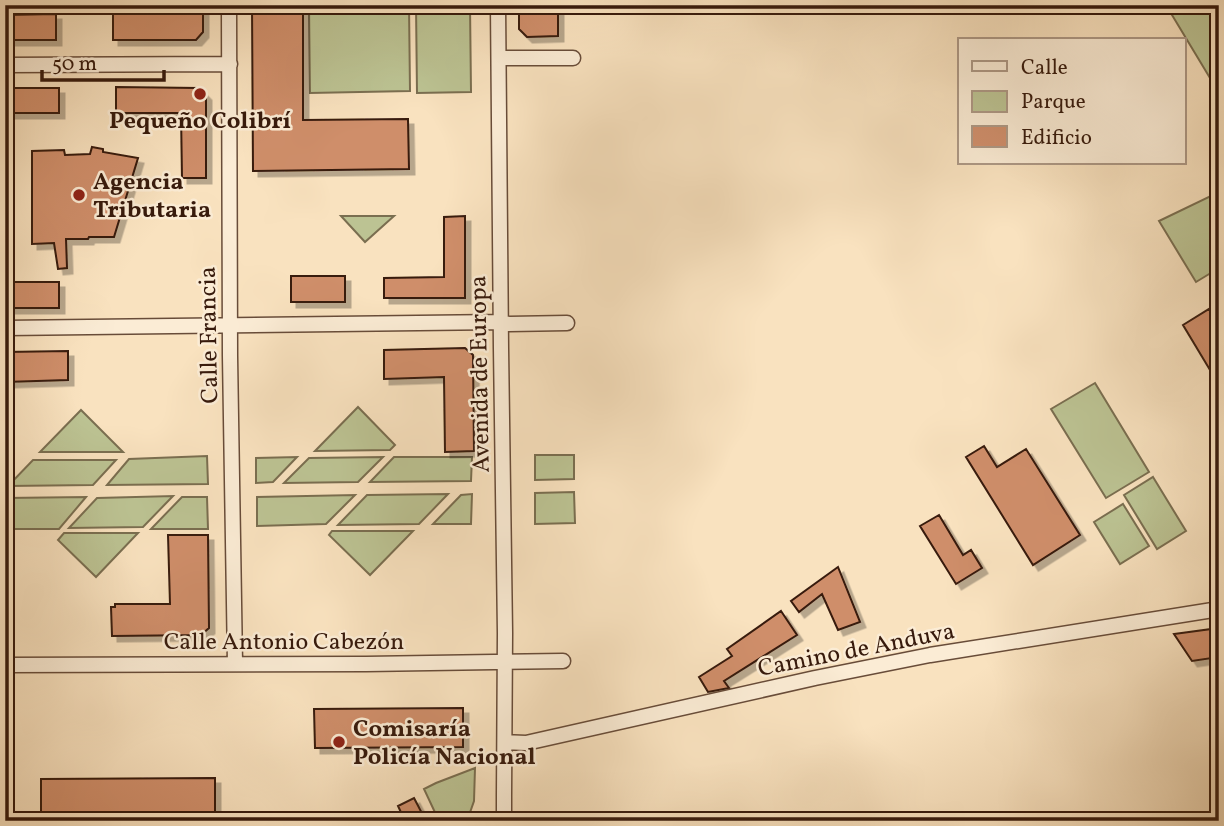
<svg xmlns="http://www.w3.org/2000/svg" width="1224" height="826" viewBox="0 0 1224 826" font-family="Vollkorn,serif">
  <style>
    .green { fill: #bcc393; stroke: #7a6e50; stroke-width: 2 }
    .building { fill: #cf8e6b; stroke: #371a0c; stroke-width: 2; filter: url(#shadow) }
    .lines { fill: none; stroke-linecap: round; stroke-linejoin: round }
    .minor-casing { stroke: #684c39; stroke-width: 17 }
    .minor { stroke: #fbecd5; stroke-width: 14 }
    .poi-dot { fill: #8f2418; stroke: #fbecd5; stroke-width: 2.5 }
    .labels { text-anchor: middle; stroke-width: 5; stroke-linejoin: round; paint-order: stroke }
    .poi-label { font-size: 24px; font-weight: bold; fill: #371a0c; stroke: #fbecd5; text-anchor: start }
    .street-label { font-size: 24px; fill: #371a0c; stroke: #fbecd5 }
  </style>
  <defs>
    <filter id="shadow"><feDropShadow dx="5.5" dy="5.5" stdDeviation="0" flood-color="#0004"/></filter>
  </defs>
  <rect width="100%" height="100%" fill="#f9e2bf"/>
  <filter id="stains"><feTurbulence type="fractalNoise" baseFrequency=".00286" numOctaves="4"/><feColorMatrix values="0 0 0 0 .2 0 0 0 0 .09 0 0 0 0 .02 0 0 0 .5 -.17"/></filter>
  <radialGradient id="worn" r=".72"><stop offset=".6" stop-color="#630" stop-opacity="0"/><stop offset="1" stop-color="#630" stop-opacity=".3"/></radialGradient>
  <path class="green" d="M309 5H409L410 91 310 93Z
    M416 5H470L471 92 417 93Z
    M1166 5H1219V93Z
    M1219 192V268L1196 282 1159 221Z
    M341 216H394L365 242Z
    M1095 383 1149 472 1106 498 1051 409Z
    M358 407 395 445 390 450 315 451Z
    M81 410 123 452H40Z
    M535 455H574V479L535 480Z
    M207 456 208 484 107 485 129 459Z
    M297 457 273 482 256 483V458Z
    M383 457 358 482 284 483 309 458Z
    M394 457H472L471 481 370 482Z
    M33 460H116L93 485 8 486Z
    M1153 477 1186 531 1157 549 1124 495Z
    M574 492 575 523 535 524V493Z
    M448 494 419 524 338 525 367 495Z
    M472 494 471 524H433L461 495Z
    M355 495 326 524 257 526V497Z
    M173 496 143 527 69 528 97 498Z
    M86 497 59 529H5V498Z
    M182 497H207L208 529H151Z
    M1123 504 1149 546 1120 564 1094 522Z
    M332 531H413L370 575 329 535Z
    M64 533H138L96 577 58 540Z
    M475 768 474 801 467 821H439L424 789 436 783Z"/>
  <path class="building" d="M177 5H203V32L196 40H113V14H177Z
    M252 5H303V120L408 119 409 169 253 171Z
    M519 5H548V10H558V36L527 37 519 29Z
    M56 14V40H5V15Z
    M116 87 199 88 206 95V178H182L181 113H116Z
    M5 88H59V113H5Z
    M92 147 103 149V152L138 158 114 237H89L88 239H66L67 268 58 269 54 243 32 244V151L64 150 65 155 90 154Z
    M465 216V298H384V278L444 277V217Z
    M291 276H345V302H291Z
    M5 282H59V308H5Z
    M1209 309 1219 326V385L1183 325Z
    M465 348 473 355 474 451 445 452 444 377 384 379V350Z
    M68 351V380L5 382V352Z
    M984 446 997 467 1026 449 1080 535 1033 565 966 457Z
    M939 515 963 555 971 550 982 568 956 584 920 526Z
    M168 535H208L209 628 201 635 112 636 111 607H115V604H170Z
    M838 567 860 622 838 630 822 594 799 612 791 601Z
    M781 611 797 635 724 681 729 688 708 692 699 677 732 656 727 649Z
    M1219 628V657L1192 661 1174 634Z
    M463 708V747L315 748 314 709Z
    M215 778V821H41V779Z
    M414 798 426 821H405L398 806Z"/>
  <g class="lines">
    <g class="minor-casing">
      <path id="minor" d="M229 5 230 356 235 664
        M498 5 501 348 505 633 504 796V815L502 821
        M499 58H573
        M5 65 230 64
        M5 328 500 322 509 324 567 323
        M5 665 366 664 563 661
        M505 742 526 743 815 678 930 655 1219 609"/>
    </g>
    <use href="#minor" class="minor"/>
  </g>
  <g class="poi-dot">
    <circle cx="200" cy="94" r="7"/>
    <circle cx="79" cy="195" r="7"/>
    <circle cx="339" cy="742" r="7"/>
  </g>
  <g class="labels">
    <g class="poi-label">
      <text x="200" y="128" text-anchor="middle">Pequeño Colibrí</text>
      <text x="93" y="189">Agencia<tspan x="93" dy="28">Tributaria</tspan></text>
      <text x="353" y="736">Comisaría<tspan x="353" dy="28">Policía Nacional</tspan></text>
    </g>
    <g class="street-label">
      <text transform="translate(208 335) rotate(-91)" y="8">Calle Francia</text>
      <text transform="translate(479 374) rotate(-91)" y="8">Avenida de Europa</text>
      <text x="284" y="649">Calle Antonio Cabezón</text>
      <text transform="translate(856 649) rotate(-11)" y="8">Camino de Anduva</text>
    </g>
  </g>
  <rect width="1224" height="826" fill="none" stroke="#f9e2bf" stroke-width="28"/>
  <rect x="7" y="7" width="1210" height="812" fill="none" stroke="#371a0c" stroke-width="3.5"/>
  <rect x="14" y="14" width="1196" height="798" fill="none" stroke="#371a0c" stroke-width="2"/>
  <rect x="958" y="38" width="228" height="126" fill="#fbecd5" stroke="#ad9885" stroke-width="2"/>
  <rect x="972" y="61" width="35" height="10" fill="#fbecd5" stroke="#ad9885" stroke-width="2"/>
  <text x="1021" y="74" font-size="21" fill="#371a0c">Calle</text>
  <rect x="972" y="91" width="35" height="21" fill="#bcc393" stroke="#ad9885" stroke-width="2"/>
  <text x="1021" y="108" font-size="21" fill="#371a0c">Parque</text>
  <rect x="972" y="126" width="35" height="21" fill="#cf8e6b" stroke="#ad9885" stroke-width="2"/>
  <text x="1021" y="144" font-size="21" fill="#371a0c">Edificio</text>
  <path d="M42 70v10h122v-10" fill="none" stroke="#371a0c" stroke-width="3.5"/>
  <text x="52" y="70" font-size="21" fill="#371a0c" stroke="#fbecd5" stroke-width="5" paint-order="stroke">50 m</text>
  <rect width="100%" height="100%" filter="url(#stains)"/>
  <rect width="100%" height="100%" fill="url(#worn)"/>
</svg>
